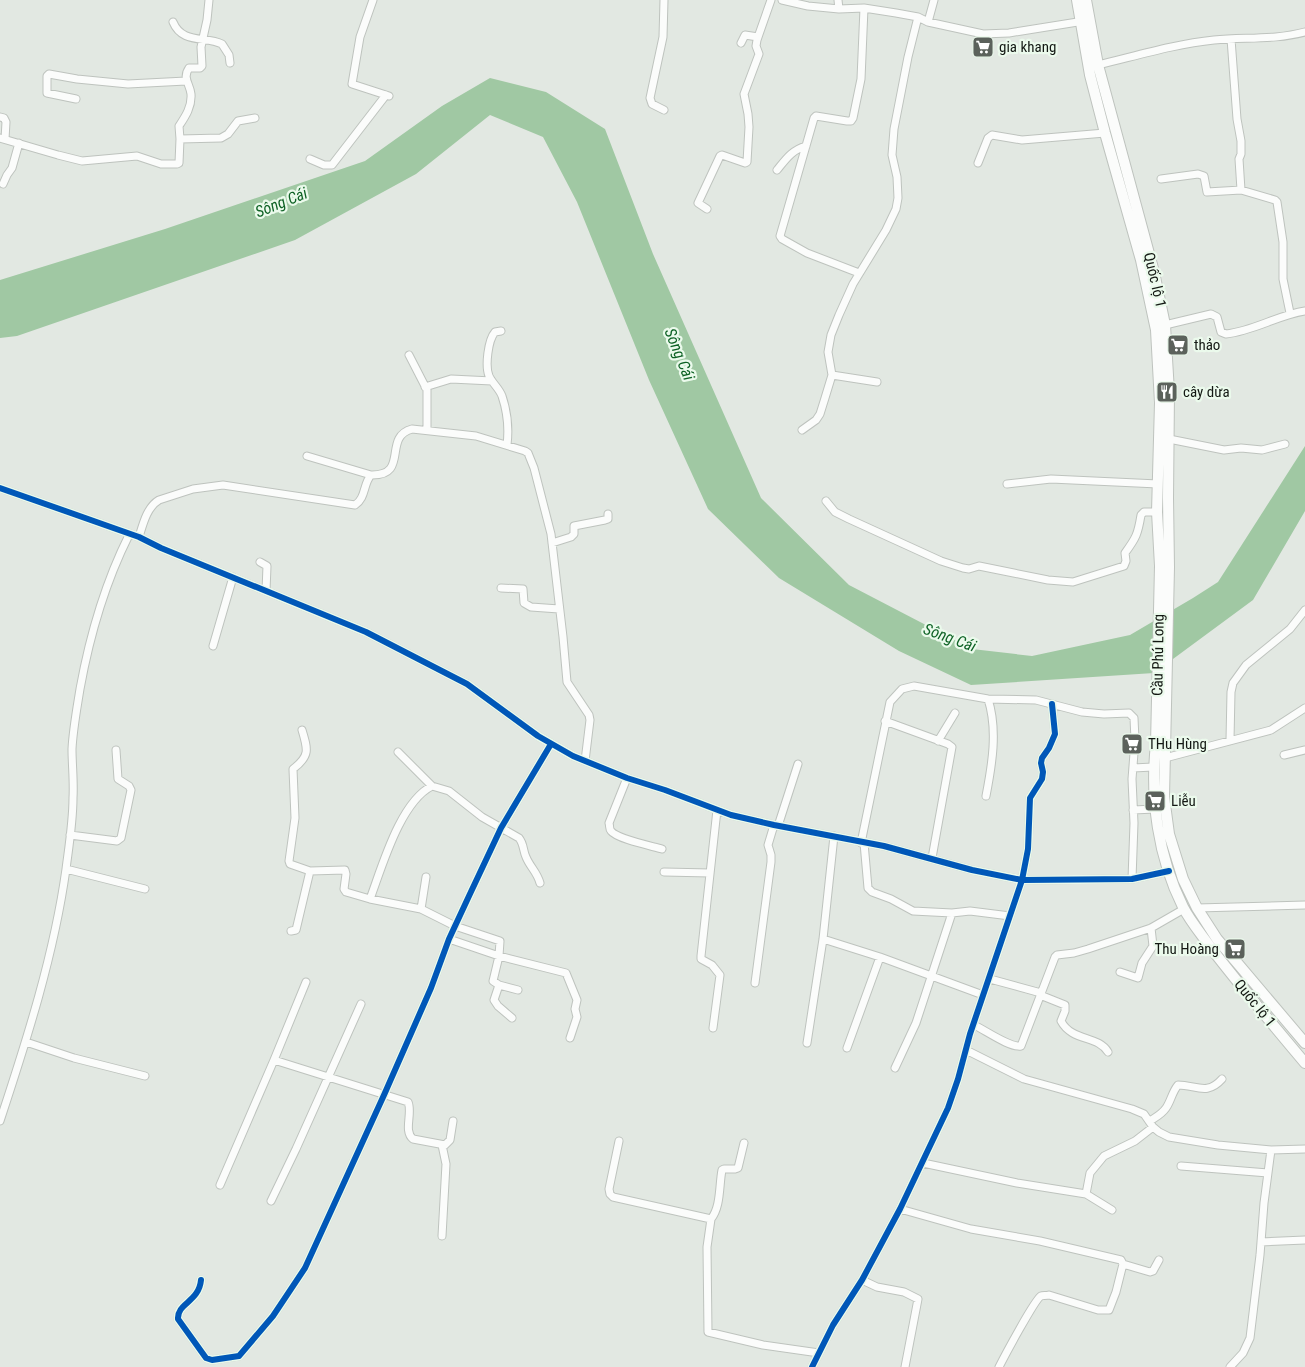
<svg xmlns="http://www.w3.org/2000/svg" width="1305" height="1367" viewBox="0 0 1305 1367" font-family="'Roboto Condensed',sans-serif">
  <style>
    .water { fill: #a0c8a3 }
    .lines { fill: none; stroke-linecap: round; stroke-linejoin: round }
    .minor-casing { stroke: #bec3be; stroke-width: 9 }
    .highway-casing { stroke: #bec3be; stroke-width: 12 }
    .minor { stroke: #fbfcfb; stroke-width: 7 }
    .highway { stroke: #fbfcfb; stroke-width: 10 }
    .cycleway-casing { stroke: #ebfaec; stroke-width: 9 }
    .cycleway { stroke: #0057b8; stroke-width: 6 }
    .labels { text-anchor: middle; stroke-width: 4.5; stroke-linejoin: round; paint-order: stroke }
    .poi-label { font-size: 15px; fill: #131813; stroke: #ebfaec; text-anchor: start }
    .street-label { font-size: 15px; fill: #131813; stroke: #ebfaec }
    .water-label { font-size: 16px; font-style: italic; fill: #0e6225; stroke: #ebfaec }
  </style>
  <rect width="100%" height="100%" fill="#e2e8e2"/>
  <path class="water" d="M490 78 546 92 605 129 653 254 761 498 849 585 972 649 1032 656 1130 635 1193 598 1218 582 1305 446V511L1253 600 1154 673 971 685 899 651 779 578 708 509 649 380 577 202 543 137 490 115 416 174 295 240 17 336 0 338V280L165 229 365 161 442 106Z"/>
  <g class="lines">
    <g class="minor-casing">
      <path id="minor" d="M209 0 207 20 201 47 202 66 200 68H189C182 78 190 84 191 94 192 107 185 117 179 126L180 139 221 138 228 134 238 121 255 118
        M373 0 360 37 352 84 389 96
        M664 0 663 37 650 98 652 104 664 110
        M782 0 808 6 839 9 864 8 896 13 918 17 928 22 983 34 1009 33 1084 21
        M838 0 839 9
        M173 22C182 44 205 36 222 44L229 55 230 63
        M928 22 934 0
        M1231 39 1237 119 1241 141V154L1239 159 1241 190
        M741 43 745 35 758 37
        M1098 65C1136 56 1175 44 1214 40 1245 37 1275 40 1305 32
        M76 99 47 93V76L49 74 77 79 128 84 186 81
        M0 117 4 118 6 122 5 139
        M0 138 58 155 82 161 137 156 161 164H177L179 163 180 139
        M310 159 324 165H332L386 95
        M978 163 988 138 992 135 1022 140 1105 133
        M777 170C786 159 792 150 806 146
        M1161 179 1198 174 1204 176 1207 192 1241 190 1275 200 1277 202 1283 242V279L1290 313
        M3 184 7 175 12 168 19 143
        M707 209 698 203 720 156 722 155 745 163 747 162 749 127 748 114 744 94 759 54 756 46 757 40 771 0
        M859 273 807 253 782 239 780 236 814 118 816 116 847 121H851L853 118 861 79 864 8
        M1165 325 1211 314 1217 317 1221 332 1226 334C1254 331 1278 315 1305 311
        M501 331 495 332C488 340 485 366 489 376 492 383 499 388 502 396 507 411 509 429 507 445
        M409 355 427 390V430
        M832 375 877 382
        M425 387 451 379 492 381
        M802 430 816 420 820 414 825 398 832 375 828 352 831 335 839 315 853 284 886 230 896 209 898 198 897 177 892 155 894 129 908 57 918 17
        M1169 439 1224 450 1241 448 1262 450 1285 444
        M307 456 371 475
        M1007 484 1051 479 1158 484
        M0 488 139 537 161 548 366 632 467 684 538 736 573 756 627 778 665 790 731 815 774 825 884 846 972 870 1022 880 1132 879 1169 871
        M826 501 835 512 849 519 941 561 963 568 969 569 979 566 1048 580 1073 582 1124 566 1126 561 1125 553C1136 538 1138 534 1141 515L1144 512H1157
        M139 537C143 524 147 507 159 500L193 489 223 485 355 505C366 498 363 484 371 475 410 476 382 437 412 429L476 436 525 451 528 453 534 468 551 534 563 637 567 682 589 715 590 720 585 761
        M552 543 571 537 574 534V526L605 520 608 519V514
        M260 562 267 566 266 591
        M501 588 523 589 524 603 531 607 559 609
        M213 646 233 577
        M885 721 948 744 952 747 932 858
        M302 730C308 750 310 756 293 769L295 818 289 861 290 864 310 871 345 870 346 874 344 889 346 892 370 899 421 909
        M1230 740 1231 692 1233 683 1246 665 1290 629 1305 610
        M938 741 955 713
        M398 752 432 786
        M1284 755 1305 750
        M1165 758 1271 730 1305 708
        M1133 768 1153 767
        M627 778 609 823C610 826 609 829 611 831 617 839 652 846 662 849
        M986 796C992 765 998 730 988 699
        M1133 810 1155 809
        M778 826 798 764
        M70 835 117 841 121 838 131 790 129 786 118 779 116 750
        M861 843 890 702 902 689 914 686 988 699 1036 700 1082 712 1104 714 1129 713 1134 718 1135 740 1132 779 1134 823 1132 879
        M864 843 868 888 872 892 891 899 913 911 952 913 970 911 1010 916
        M66 869 145 889
        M664 872 710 873
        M426 877 421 909 455 926 500 941 499 956 566 973 577 1000 575 1009 577 1017 570 1038
        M370 899C382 867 400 802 432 786L449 791 482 817 519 838C524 844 523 851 526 857 530 867 537 872 540 883
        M1197 908 1305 905
        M291 931 296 930 310 871
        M449 939 499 956 493 981 499 985 518 990
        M823 939 880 957 983 995
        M1120 972 1138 978 1142 963 1153 946 1151 928
        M990 979 1041 993
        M755 983 771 862V855L768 845 774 825
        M499 985 494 1000 498 1006 512 1018
        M1040 995 1065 1005V1011L1061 1021C1072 1042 1098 1035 1108 1052
        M974 1025C985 1030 1010 1048 1021 1046L1055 957 1057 955 1074 953 1088 949 1151 928 1184 909
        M713 1028 720 975 712 965 701 959V956L717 810
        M26 1042 74 1058 145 1076
        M807 1043 823 939 834 836
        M847 1048 880 957
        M966 1050 1024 1079 1132 1109 1144 1114 1153 1127 1159 1132 1169 1137 1218 1145 1271 1150 1305 1149
        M274 1060 408 1102C413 1113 403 1131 413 1139L445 1145 450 1140 453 1121
        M895 1068 916 1023 952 913
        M0 1121C27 1039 54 955 66 869 69 846 73 821 73 798 74 781 72 765 72 749 73 729 77 708 80 689 90 634 104 585 129 535
        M1150 1121C1156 1117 1162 1114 1166 1108 1171 1101 1172 1092 1178 1085 1196 1085 1207 1096 1222 1079
        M619 1141 609 1189 610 1194 613 1197 711 1219 707 1247 708 1332 763 1345 819 1353
        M442 1145 446 1164 442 1236
        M923 1163 1017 1183 1086 1194
        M1181 1166 1268 1173
        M220 1185 274 1060 306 982
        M271 1201 296 1149 361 1004
        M900 1209 971 1229 1040 1241 1121 1260 1123 1264 1116 1292 1109 1310H1098L1049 1295C1046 1296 1043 1295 1041 1296 1035 1299 1004 1357 999 1367
        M1112 1210 1086 1194 1090 1173 1104 1156 1135 1141 1153 1127
        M711 1219C721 1207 719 1185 722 1170L724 1169H735L738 1168 744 1143
        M1261 1242 1305 1240
        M1123 1264 1150 1272 1153 1271 1159 1260
        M201 1280C199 1302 177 1303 178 1319L206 1358 212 1360 239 1356 273 1316 305 1268 384 1095 431 988 449 939 469 896 501 828 551 744
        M862 1280 877 1287 904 1292 918 1299 905 1367
        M812 1367 833 1325 862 1280 900 1209 948 1108 958 1079 970 1034 1022 880 1028 849 1030 798 1042 779 1043 772 1041 763 1042 758 1049 748 1055 734 1052 704
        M1230 1367 1243 1353 1250 1338 1260 1255 1264 1203 1271 1150"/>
    </g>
    <g class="highway-casing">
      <path id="highway" d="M1077 0 1090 75 1105 133 1141 260 1156 330 1160 403 1157 512 1160 566 1156 744C1150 799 1158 857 1183 907 1190 921 1202 935 1211 948 1241 987 1273 1025 1305 1063
        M1086 0 1098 65 1154 272 1165 325 1169 392 1168 498 1169 567 1164 797 1169 834 1183 879 1197 908 1217 939 1305 1043"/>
    </g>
    <use href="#minor" class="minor"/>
    <use href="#highway" class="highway"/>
    <g class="cycleway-casing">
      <path id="cycleway" d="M0 488 139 537 161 548 366 632 467 684 538 736 573 756 627 778 665 790 731 815 774 825 884 846 972 870 1022 880 1132 879 1169 871
        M201 1280C199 1302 177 1303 178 1319L206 1358 212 1360 239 1356 273 1316 305 1268 384 1095 431 988 449 939 469 896 501 828 551 744
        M812 1367 833 1325 862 1280 900 1209 948 1108 958 1079 970 1034 1022 880 1028 849 1030 798 1042 779 1043 772 1041 763 1042 758 1049 748 1055 734 1052 704"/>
    </g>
    <use href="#cycleway" class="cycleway"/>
  </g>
  <defs>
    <g id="supermarket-square" transform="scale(1.125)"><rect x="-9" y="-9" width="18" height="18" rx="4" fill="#5b615b" stroke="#ebfaec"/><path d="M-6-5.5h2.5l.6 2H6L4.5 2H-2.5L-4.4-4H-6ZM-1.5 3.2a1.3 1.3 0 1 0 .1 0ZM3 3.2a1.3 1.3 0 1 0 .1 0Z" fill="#fff"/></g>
    <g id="restaurant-square" transform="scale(1.125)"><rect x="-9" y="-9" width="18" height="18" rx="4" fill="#5b615b" stroke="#ebfaec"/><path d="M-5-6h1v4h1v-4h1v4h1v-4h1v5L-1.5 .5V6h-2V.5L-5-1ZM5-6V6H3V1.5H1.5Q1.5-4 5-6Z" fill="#fff"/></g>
  </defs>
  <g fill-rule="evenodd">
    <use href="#supermarket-square" x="983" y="47"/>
    <use href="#supermarket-square" x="1178" y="345"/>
    <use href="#restaurant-square" x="1167" y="392"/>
    <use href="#supermarket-square" x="1132" y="744"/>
    <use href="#supermarket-square" x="1155" y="801"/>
    <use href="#supermarket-square" x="1235" y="949"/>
  </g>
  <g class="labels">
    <g class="poi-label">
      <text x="999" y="52">gia khang</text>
      <text x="1194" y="350">thảo</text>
      <text x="1183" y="397">cây dừa</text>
      <text x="1148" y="749">THu Hùng</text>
      <text x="1171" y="806">Liễu</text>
      <text x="1219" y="954" text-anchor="end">Thu Hoàng</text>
    </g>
    <g class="street-label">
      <text transform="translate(1155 280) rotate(77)" y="5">Quốc lộ 1</text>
      <text transform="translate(1158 655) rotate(-89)" y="5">Cầu Phú Long</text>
      <text transform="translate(1255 1003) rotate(51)" y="5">Quốc lộ 1</text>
    </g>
    <g class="water-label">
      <text transform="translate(281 202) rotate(-22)" y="6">Sông Cái</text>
      <text transform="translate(680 354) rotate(68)" y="6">Sông Cái</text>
      <text transform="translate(950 637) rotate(20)" y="6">Sông Cái</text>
    </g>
  </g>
</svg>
